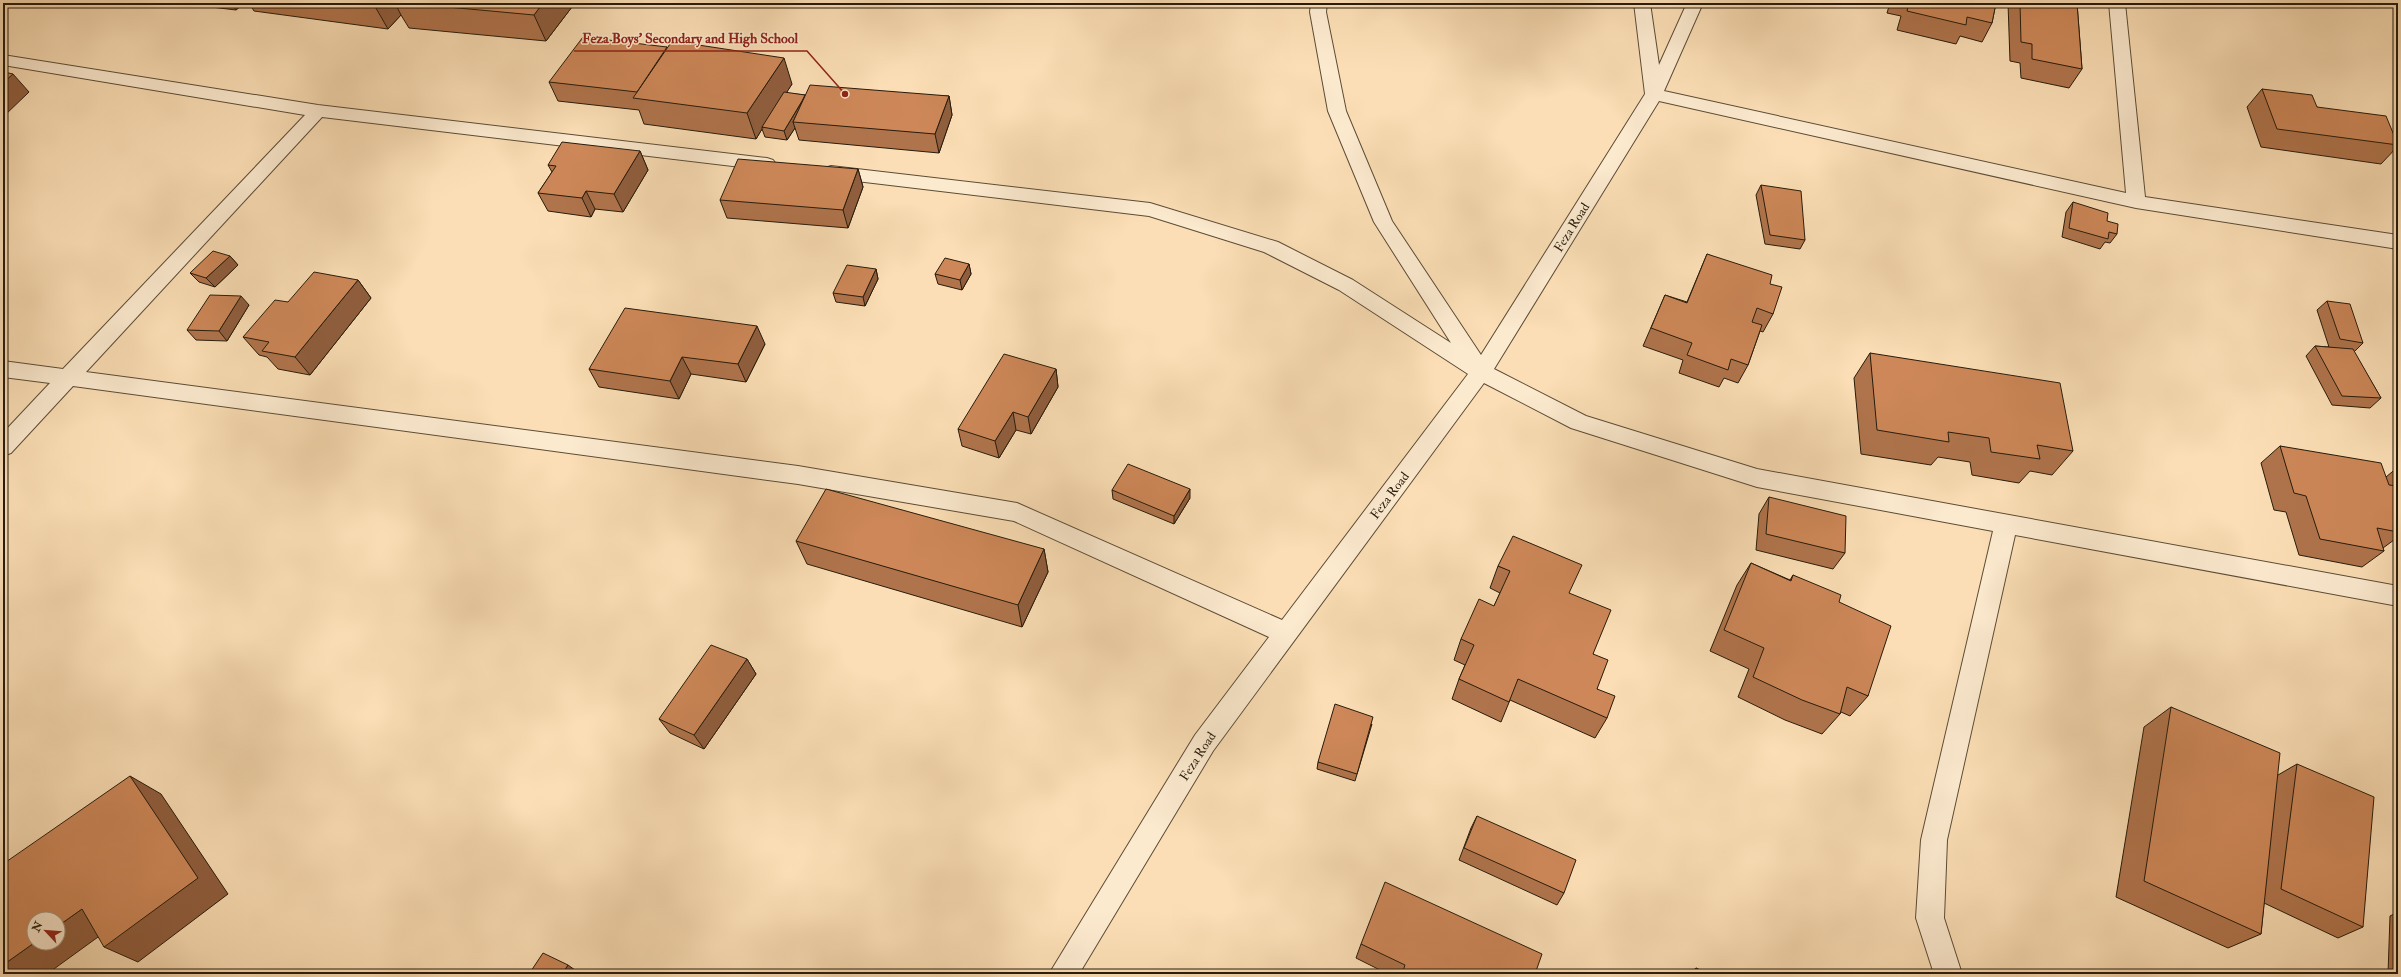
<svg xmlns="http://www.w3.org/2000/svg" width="2401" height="977" viewBox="0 0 2401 977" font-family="'IM FELL Double Pica',serif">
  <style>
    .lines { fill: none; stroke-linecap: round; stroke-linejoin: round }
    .street-casing { stroke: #5c4c36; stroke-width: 2 }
    .street { fill: #fceacf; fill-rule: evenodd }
    .wall { fill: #b0744c; stroke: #271b0b }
    .shaded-wall { fill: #905e3e; stroke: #271b0b }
    .building { fill: #cd8758; stroke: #271b0b }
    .labels { text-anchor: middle; stroke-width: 3; stroke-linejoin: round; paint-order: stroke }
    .street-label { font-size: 13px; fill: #271b0b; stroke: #fceacf }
    .leader { fill: none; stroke: #8f2418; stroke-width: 1.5 }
    .callout-dot { fill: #8f2418; stroke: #fceacf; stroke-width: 1.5 }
    .callout-label { font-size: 14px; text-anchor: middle; font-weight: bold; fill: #8f2418; stroke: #fceacf; stroke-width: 3; stroke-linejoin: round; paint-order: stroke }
  </style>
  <rect width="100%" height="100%" fill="#fbdeb5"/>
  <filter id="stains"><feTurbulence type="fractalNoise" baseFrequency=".005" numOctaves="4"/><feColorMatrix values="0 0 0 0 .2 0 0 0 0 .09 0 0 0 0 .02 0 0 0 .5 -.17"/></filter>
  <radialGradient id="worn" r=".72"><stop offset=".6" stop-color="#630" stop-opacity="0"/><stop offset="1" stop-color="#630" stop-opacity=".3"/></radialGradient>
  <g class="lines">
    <g class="street-casing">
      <path id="street" d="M1311 3H1327L1326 12 1346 111 1392 221 1481 355 1645 94 1634 3H1650L1659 65 1687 3H1703L1664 91 2126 193 2109 3H2125L2145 197 2398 235V249L2136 208 1659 101 1494 369 1586 416 1757 469 2398 586V606L2015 535 1947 840 1944 918 1962 974H1934L1916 918 1921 840 1993 531 1757 487 1571 428 1484 383 1213 751 1079 974H1049L1195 735 1269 637 1014 521 798 484 73 386 11 453 3 456V433L50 383 3 377V361L63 369 305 115 3 65V55L318 105 767 158 773 160 776 164 773 168 767 170 322 117 86 372 798 466 1017 503 1282 620 1468 374 1339 290 1264 252 1149 216 831 178 825 176 822 172 825 168 831 166 1150 203 1278 242 1353 280 1451 343 1374 222 1328 111 1310 12Z"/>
    </g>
    <use href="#street" class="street"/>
  </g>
  <path class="wall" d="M178 3H244L236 10Z
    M249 3H575L546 41 409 28 401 15 388 29 254 11Z
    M1131 3H1154L1153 6Z
    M1890 3H1996L1992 23 1982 42 1960 36 1956 44 1897 30 1901 16 1887 13Z
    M2008 3H2077L2082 69 2069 88 2021 78 2020 63 2010 61Z
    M667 47V48L792 84 786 93 805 95 949 96 952 115 939 153 799 140 795 128 787 140 765 137 762 129 756 139 644 124 639 110 558 101 549 82Z
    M2262 89 2317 107 2398 144V146L2381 164 2261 147 2247 107Z
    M640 151 648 170 623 212 595 209 591 217 548 211 538 193 552 172 548 165Z
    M858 169 863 187 848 228 727 218 720 200Z
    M1761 185 1805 240 1800 249 1765 244 1756 195Z
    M2073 202 2117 234 2110 243 2105 242 2100 249 2062 237 2066 212Z
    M1707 254 1770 284 1773 314 1763 332 1760 331 1748 365 1738 383 1724 378 1719 387 1679 373 1683 360 1643 346 1665 295 1687 302Z
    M230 256 238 265 215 287 199 282 190 273Z
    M969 264 971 274 962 290 938 284 935 274Z
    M876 269 878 279 865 306 836 302 833 293Z
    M358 280 371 298 310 375 278 369 267 357 259 355 243 337 288 302Z
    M2327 301 2363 343 2354 352 2381 398 2370 408 2332 405 2306 356 2315 346 2329 347 2317 310Z
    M249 305 227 341 196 340 187 330Z
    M765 344 746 382 691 374 679 399 599 387 589 369Z
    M1870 353 2073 451 2052 475 2030 471 2019 483 1972 475 1970 462 1938 457 1931 465 1861 454 1854 378Z
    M1056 369 1058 387 1031 434 1016 430 999 458 962 446 958 429Z
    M2280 446 2386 477 2398 467V537L2383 548 2384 551 2362 567 2299 555 2286 512 2274 510 2261 463Z
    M1112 490 1190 498 1174 524 1113 499Z
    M1769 497 1845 553 1833 569 1756 550 1759 514Z
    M796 541 1044 549 1048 572 1022 627 807 564Z
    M1751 563 1790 580 1793 575 1839 602 1868 696 1850 716 1841 712 1840 714 1822 734 1785 720 1738 697 1749 669 1710 651 1737 585Z
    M1498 566 1569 593 1593 654 1597 689 1607 718 1595 738 1510 700 1501 722 1452 699 1459 679 1465 665 1454 660 1461 639 1494 606 1500 593 1490 588Z
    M747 659 756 674 704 749 670 733 659 719Z
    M2171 707 2278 775 2297 764 2363 927 2338 938 2264 903 2261 934 2228 948 2116 897 2144 727Z
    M1372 724 1355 781 1317 769 1318 762Z
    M1477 816 1564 893 1557 905 1459 860 1471 828Z
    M2398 912V974H2388L2390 916Z
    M1361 944 1535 974H1388L1356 958Z
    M1696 968 1708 974H1689Z"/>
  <path class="shaded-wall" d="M231 3H244L236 10Z
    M373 3H395L401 15 388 29Z
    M543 3H575L546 41 534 15Z
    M784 58 792 84 764 128 762 127V129L756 139 747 113Z
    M3 69 9 77 13 74 29 92 3 117Z
    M806 95 793 122 795 128 787 140 784 131Z
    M949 96 952 115 939 153 935 134Z
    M640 151 648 170 623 212 614 194Z
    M858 169 863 187 848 228 843 210Z
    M586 191 595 209 591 217 582 198Z
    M230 256 238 265 215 287 206 278Z
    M969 264 971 274 962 290 960 280Z
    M876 269 878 279 865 306 863 297Z
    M358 280 371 298 310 375 295 357Z
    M241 296 249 305 227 341 219 331Z
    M757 326 765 344 746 382 738 364Z
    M682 357 691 374 679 399 670 381Z
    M1056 369 1058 387 1031 434 1028 417Z
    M1013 412 1016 430 999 458 995 441Z
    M1190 489V498L1174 524V516Z
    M1044 549 1048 572 1022 627 1018 605Z
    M747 659 756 674 704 749 694 735Z
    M130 776 161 794 228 894 138 962 104 947Z
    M82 909 116 924 47 974H3V965L34 943H58V926Z
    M568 965 575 970 573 974H562Z"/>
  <path class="building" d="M404 3H543L534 15Z
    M1909 3H1996L1992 23 1967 17 1966 25 1907 11Z
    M2020 3H2077L2082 69 2032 59V44L2021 42Z
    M583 37 667 47 637 92 549 82Z
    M672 41 784 58 747 113 633 98Z
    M4 72 13 74 3 83V73Z
    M810 85 949 96 935 134 793 122Z
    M2262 89 2312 95 2317 107 2386 116 2398 145 2277 129Z
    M784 92 805 95 802 101 784 131 762 127Z
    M562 142 640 151 614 194 586 191 582 198 538 193 556 166 548 165Z
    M738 159 858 169 843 210 720 200Z
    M1761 185 1801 191 1805 240 1770 235Z
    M2073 202 2108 213 2107 221 2118 224 2117 234 2109 232 2108 239 2069 228Z
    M213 251 230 256 206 278 190 273Z
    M1707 254 1772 275 1770 284 1782 287 1773 314 1757 308 1752 322 1762 325 1748 365 1731 359 1728 370 1687 355 1692 343 1651 328 1665 295 1687 303Z
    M945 258 969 264 960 280 935 274Z
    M847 265 876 269 863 297 833 293Z
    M314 272 358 280 295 357 262 351 269 342 243 337 275 300 288 302Z
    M210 295 241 296 219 331 187 330Z
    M2327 301 2350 304 2363 343 2340 339Z
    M625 308 757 326 738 364 682 357 670 381 589 369Z
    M2315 346 2353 349 2381 398 2342 396Z
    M1870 353 2060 383 2073 451 2037 445 2040 459 1991 452 1989 438 1948 432 1949 442 1877 430Z
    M1004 354 1056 369 1028 417 1013 412 995 441 958 429Z
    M2280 446 2381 463 2389 485 2398 486V532L2377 528 2384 551 2320 539 2306 496 2294 493Z
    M1128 464 1190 489 1174 516 1112 490Z
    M826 489 1044 549 1018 605 796 541Z
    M1769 497 1846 516 1845 553 1766 534Z
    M1513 536 1582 565 1569 593 1611 610 1593 654 1608 660 1597 689 1615 696 1607 718 1518 679 1509 702 1459 679 1474 645 1461 639 1479 599 1494 606 1510 571 1498 566Z
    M1751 563 1791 581 1793 575 1841 595 1839 602 1891 626 1868 696 1847 687 1840 714 1802 700 1753 677 1764 648 1724 630Z
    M711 645 747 659 694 735 659 719Z
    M1335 704 1373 717 1357 774 1318 762Z
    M2171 707 2280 753 2261 934 2144 881Z
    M2297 764 2374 797 2363 927 2281 889Z
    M130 776 198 878 104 947 82 909 58 926V919H34V943L3 965V864Z
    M1477 816 1576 860 1564 893 1464 848Z
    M1385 882 1542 954 1535 974H1402L1405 965 1361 944Z
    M543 953 568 965 562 974H529Z
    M1696 968 1708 974H1694Z"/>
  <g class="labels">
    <g class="street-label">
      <text transform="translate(1571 227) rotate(-58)" y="5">Feza Road</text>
      <text transform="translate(1389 495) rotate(-53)" y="5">Feza Road</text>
      <text transform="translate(1197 756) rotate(-57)" y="5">Feza Road</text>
    </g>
  </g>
  <path class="leader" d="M845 94L807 51H574"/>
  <circle class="callout-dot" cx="845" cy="94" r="4"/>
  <g class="callout-label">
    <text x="690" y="43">Feza Boys' Secondary and High School</text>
  </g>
  <rect width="2401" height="977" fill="none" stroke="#fbdeb5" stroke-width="16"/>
  <rect x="4" y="4" width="2393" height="969" fill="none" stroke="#271b0b" stroke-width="2"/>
  <rect x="8" y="8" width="2385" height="961" fill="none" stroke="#271b0b"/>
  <g transform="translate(46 931) rotate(296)"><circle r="19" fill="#fceacf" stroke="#a79781"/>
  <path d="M0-3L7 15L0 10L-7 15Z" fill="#8f2418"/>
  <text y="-6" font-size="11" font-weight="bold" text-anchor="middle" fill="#271b0b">N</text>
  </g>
  <rect width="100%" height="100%" filter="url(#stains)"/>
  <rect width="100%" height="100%" fill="url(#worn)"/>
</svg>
